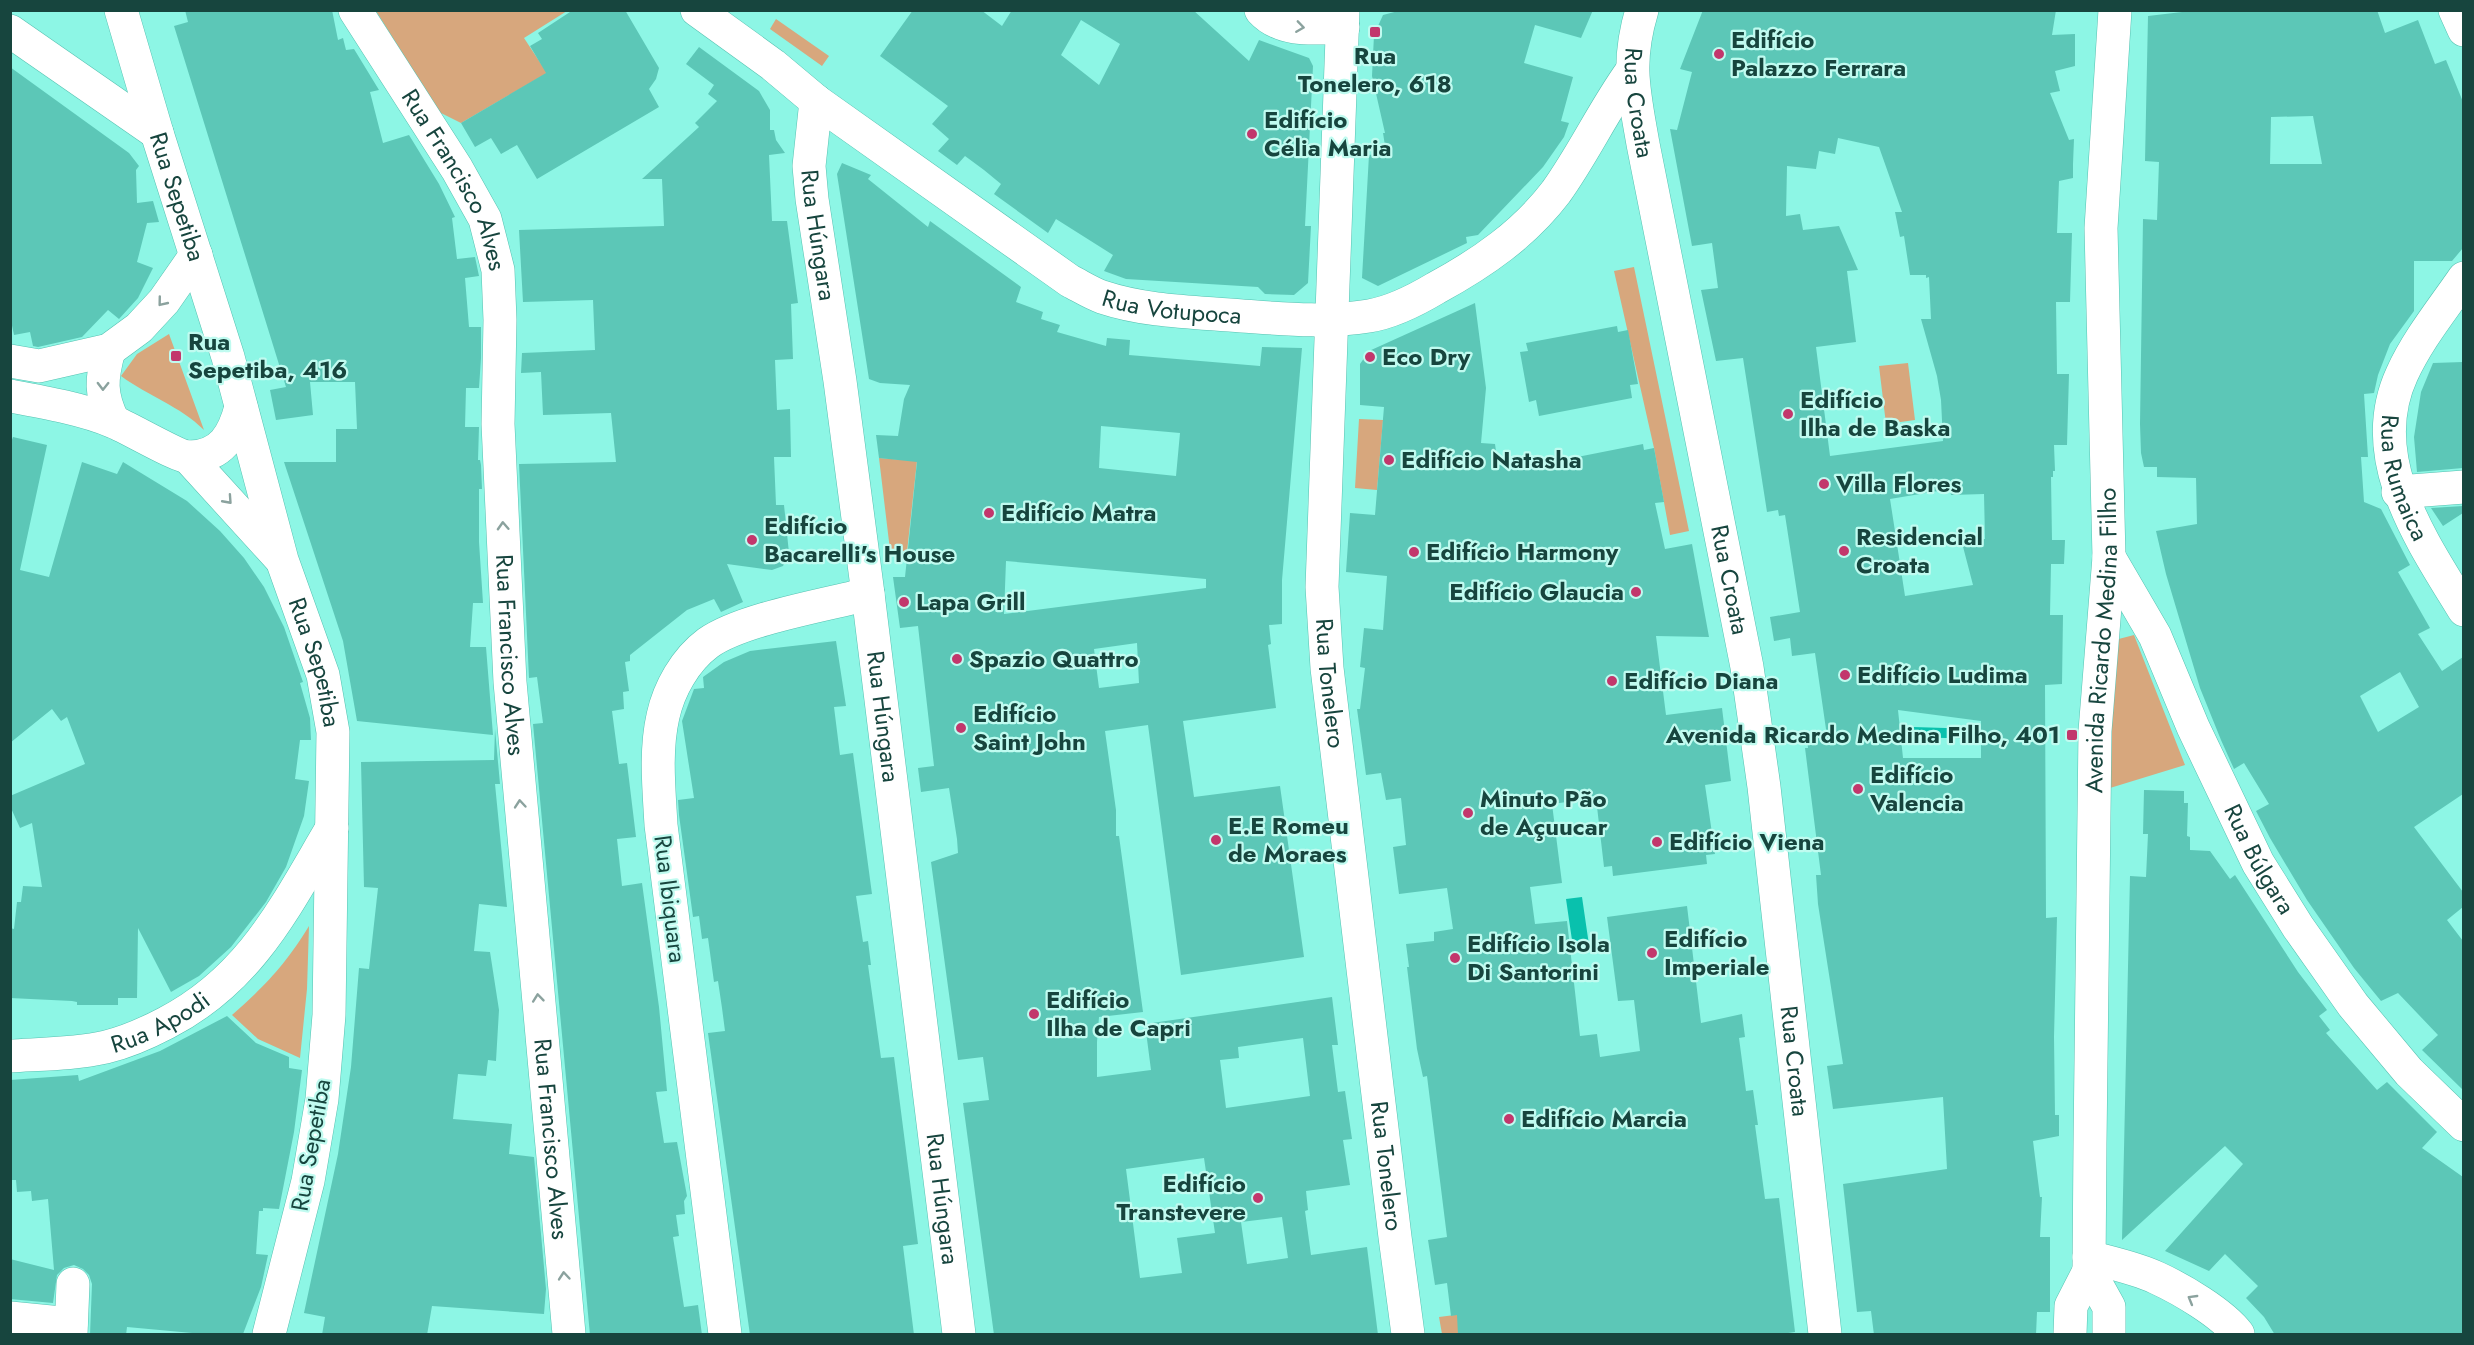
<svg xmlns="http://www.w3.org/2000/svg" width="2474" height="1345" viewBox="0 0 2474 1345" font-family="Jost,sans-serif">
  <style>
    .green { fill: #d7a77d }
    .water { fill: #09c1ad }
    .building { fill: #5cc7b7; fill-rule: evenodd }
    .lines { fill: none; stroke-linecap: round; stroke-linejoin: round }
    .minor-casing { stroke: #56c1b1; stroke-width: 34 }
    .minor { stroke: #fff; stroke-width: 33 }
    .oneway { stroke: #8ba29e }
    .poi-dot { fill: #c2376c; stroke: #c0fbf0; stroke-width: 2 }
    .labels { text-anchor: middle; stroke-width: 4.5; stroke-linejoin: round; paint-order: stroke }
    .poi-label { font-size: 24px; font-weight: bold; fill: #17453e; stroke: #c0fbf0; text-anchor: start }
    .street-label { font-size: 24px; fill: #17453e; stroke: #c0fbf0 }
  </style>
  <rect width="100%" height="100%" fill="#8df6e5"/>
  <path class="green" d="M376 11H567L524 38 547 73 461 123 439 112Z
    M776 19 829 56 822 66 770 29Z
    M1634 267 1689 531 1670 535 1654 448 1614 271Z
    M169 334 204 430C180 406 148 396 121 376L137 354Z
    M1908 363 1915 420 1886 424 1879 366Z
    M1359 419 1383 420 1377 490 1355 488Z
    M879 458 917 461 907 552 890 550Z
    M2134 635 2185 765 2110 788 2111 641Z
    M309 926 307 989 300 1058 258 1039 232 1015C266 985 285 965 309 926Z
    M1486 1311 1480 1334H1442L1439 1317Z"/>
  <path class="water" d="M1913 727 1978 729V739L1913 737Z
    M1582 897 1589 945 1573 947 1566 899Z"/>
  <path class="building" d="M185 10H332L338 40 343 38 346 50 354 49 379 90 370 92 383 143 409 135 439 184 455 217 452 218 457 259 475 257 479 276 465 278 469 327H481V358L479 388H466L465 427H479L478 460H480L481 465 482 489H479V542L483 603H473L470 647H486L493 735 357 721 343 641 284 462H336V429H357L355 382H310L313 415 276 420 270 390 286 387 174 26 188 22Z
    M573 10H625L659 68 656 79 649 89 659 107 537 179 517 145 501 154 491 138 475 147 461 123 546 73 530 46 542 39 538 33Z
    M913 10H981L1002 26 1012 10H1193L1249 61 1259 40 1309 58 1313 66 1305 226H1311L1308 283 1294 295 1265 294 1258 287 1126 279 1104 271 1113 255 1056 219 1048 233 994 194 1001 184 984 170 965 156 957 165 938 151 949 139 932 124 948 106 880 56ZM1081 20 1120 44 1099 85 1061 55Z
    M1402 10H1593L1581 38 1535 25 1524 63 1573 77 1561 121 1569 123 1564 137 1543 167 1478 235 1466 237 1467 243 1378 286 1362 278 1369 155 1386 152 1383 133H1385L1372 76 1374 35 1383 15Z
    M1703 10H2056L2052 35 2075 34V66L2055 71 2060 91 2050 93 2069 140 2074 139 2073 164V178L2059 181 2057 233H2072L2070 302H2056L2057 374H2069L2067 445H2054L2055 471H2053V477H2051L2052 540H2065L2064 564H2051L2050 615H2063L2062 684 2045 685 2046 918 2057 917 2054 1037 2055 1115H2059V1136L2033 1141 2040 1197H2042L2040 1237H2050V1312H2037L2036 1335H1874L1871 1311 1857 1312 1843 1184 1947 1169 1943 1097 1833 1109 1827 1066 1843 1064 1818 904 1816 875H1821L1805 748H1808L1807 738 1827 736 1815 653 1792 656 1790 638 1774 641 1770 617 1800 612 1785 515 1779 516 1778 510 1767 512 1743 358 1716 361 1701 290 1718 288 1712 243 1692 246 1670 129 1677 130 1692 72 1680 69ZM1838 138 1879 147 1902 212H1895L1900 237 1904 236 1910 275H1926V278L1929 277 1931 319H1921L1937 376 1941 400 1943 441 1830 456 1816 347 1856 342 1847 271 1858 270 1839 226 1803 230 1800 214 1786 216 1787 166 1816 169 1819 151 1835 154ZM1950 489 1951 495 1984 494 1985 539H1961L1973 585 1905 596 1890 499ZM1898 710 1981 721V758H1903Z
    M2199 10H2377L2385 33 2418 20 2435 64 2446 60 2463 102V248L2452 261H2414V311L2390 344 2378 375 2374 393 2364 394 2368 457H2361L2364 502 2381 509 2410 565 2398 572 2430 628 2418 634 2442 671 2463 657V794L2414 827 2463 892V907L2447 920 2463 941V1090L2422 1050 2438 1035 2398 993 2381 1001 2354 968 2307 900 2270 838 2256 811 2269 804 2244 763 2234 769 2221 740 2200 688 2166 574 2156 531 2197 524 2196 478 2157 477V467H2144L2141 453 2140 424 2143 219 2157 220 2159 162 2145 161 2148 16ZM2313 116 2322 164H2270L2271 117ZM2400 672 2419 707 2378 732 2360 696Z
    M699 47 759 91 770 110V130H774L776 140 785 153 769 155 772 221H787L798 303 791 304 793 359 775 360 777 410 790 409 791 457H774L776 505H784L789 553 783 566 772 570 727 564 743 602 721 612 714 599 687 610 630 655V661L625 662 629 691 623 692 624 709 612 711 619 764 627 763 636 837 617 839 622 886 642 883 659 1007 667 1091 656 1092 664 1143 677 1142 687 1196 684 1201 685 1214 676 1215 679 1236 673 1237 684 1307 698 1305 702 1335H590L533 724 543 723 537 677 529 678 519 464 616 462 611 413 543 415 541 372 521 373 522 353 595 350 593 300 523 302 519 230 664 226 662 179H642L699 127 695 123 717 101 708 94 714 85 686 64Z
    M10 67 129 153 139 166 136 170 137 203 153 201 159 222 147 223 137 262 153 268 138 298 119 319 108 310 82 337 38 347 33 346 30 332 14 335 10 316Z
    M842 163 871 175 868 179 928 227 930 221 1021 287 1016 302 1043 312 1041 319 1060 325 1057 332 1106 346 1107 338 1130 340 1129 355 1260 366 1262 347 1302 348 1282 580V624L1269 625 1271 644 1268 645 1276 708 1183 721 1194 797 1280 786 1304 957 1181 975 1148 725 1105 731 1116 810V836H1119L1143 1012 1099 1017 1097 1042V1077L1151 1070 1145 1024 1332 997 1338 1045H1332L1338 1092 1345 1091 1352 1139 1343 1140 1350 1185 1306 1191 1308 1210 1305 1211 1311 1255 1367 1247 1378 1335H994L963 1103 989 1100 983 1057 958 1060 931 862 958 853 957 839 949 788 921 792 918 768 934 766 918 626 900 628 893 577H905L917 462 879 458 876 435 898 436 904 399 910 385 880 383 869 379 837 174ZM1101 426 1180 433 1176 476 1099 468ZM1006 561 1206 579V588L1004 614ZM1137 643 1139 683 1099 688 1094 649ZM1303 1038 1310 1096 1226 1108 1220 1060 1239 1058 1238 1047ZM1204 1158 1215 1233 1177 1238 1182 1273 1140 1278 1126 1169ZM1282 1217 1288 1258 1247 1264 1241 1222Z
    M1475 303 1486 388 1481 443 1495 444 1498 465 1554 469 1552 462 1643 444 1644 450 1654 448 1664 502 1655 503 1665 549 1692 544 1709 637 1656 636 1666 715 1722 708 1731 781 1705 785 1715 854 1706 855 1707 864 1613 876 1612 866 1604 867 1596 798 1552 804 1562 883 1530 887 1535 924 1567 921 1580 1036 1597 1034 1600 1057 1640 1051 1634 1000 1618 1001 1607 917 1687 906 1701 1023 1742 1014 1745 1037 1739 1038 1746 1091 1753 1090 1758 1125H1755L1765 1199 1779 1198 1795 1332 1775 1335H1458L1457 1315 1451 1316 1447 1283 1435 1285 1428 1240 1447 1237 1427 1076 1423 1077 1417 1049 1407 967H1409L1406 944 1434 941V932L1453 929 1447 888 1399 894 1393 847 1406 845 1401 798 1386 800 1381 773 1366 775 1357 709H1360L1365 668 1360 667 1364 628 1383 630 1387 576 1346 572 1350 513 1375 515 1384 407 1360 405V364L1369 351Z
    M1617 326 1618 332 1628 330 1638 384 1630 385 1632 398 1539 416 1536 400 1529 402 1520 352 1528 351 1526 343Z
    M2463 362V468L2417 472 2414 437 2421 392 2433 363Z
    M13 437 47 445 20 570 49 577 82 462 117 474 123 462 187 501 220 531 244 558 264 587 284 627 303 682 300 683 310 718 311 740H300L295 779 309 781 304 816 286 867 266 902 231 947 199 976 171 992 138 928 137 998H118V1005H77V1002L72 1001 10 998V928L14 929 17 902H21L23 886 42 887 32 823 20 828 10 806V796L85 764 67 717 61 721 52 709 10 743V445Z
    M2463 506V513L2443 526 2431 508Z
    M836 641 846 706 834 707 840 755 853 753 872 894 856 896 863 942 868 941 871 965H868L881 1058 894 1057 918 1244 903 1246 914 1335H750L708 1033 725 1031 722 1008 718 981 714 982 708 938 702 939 699 916 693 917 679 815 678 800 694 798 682 721 694 689 704 688 703 677 724 662 750 651Z
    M495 729 500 784H495L507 907 479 904 474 951 490 952 499 1010 496 1061 488 1060 486 1076 458 1074 453 1119 512 1124 509 1154 534 1157 546 1289 544 1314 432 1306 427 1335H322L325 1317 304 1313 338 1154 351 1067 359 968 369 969 378 888 364 887 361 762 494 760Z
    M2144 790 2184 791V803H2188L2187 836 2190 837V850L2210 851 2230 879 2235 875 2298 972 2327 1010 2319 1016 2330 1030 2326 1033 2377 1090 2387 1082 2437 1132 2422 1148 2463 1177V1335H2275L2264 1317 2246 1298 2258 1286 2225 1254 2209 1271 2165 1251 2243 1164 2225 1146 2122 1240 2130 876 2146 877 2148 834H2143Z
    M227 1016 256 1043 289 1057V1068L302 1070 294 1132 279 1209 263 1208V1211H259L256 1254 268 1255 261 1287 243 1334H203L127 1327 126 1335H90L92 1284 89 1275 83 1269 74 1265 64 1268 57 1275 53 1303 10 1299V1259L54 1270 48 1199 32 1201 31 1191 17 1192 16 1180H10V1080L78 1075 79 1081 160 1051Z"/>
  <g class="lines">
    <g class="minor-casing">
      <g id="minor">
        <path id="s1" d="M121 10 157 133 228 357 282 560 323 675 333 732 329 1015 322 1099 308 1181 269 1334"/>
        <path id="s2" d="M355 10 457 169 485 219 498 270 500 320 498 424 510 682 569 1334"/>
        <path id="s3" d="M697 10 773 65 816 101 1070 281C1080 286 1091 293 1102 297 1147 312 1195 312 1242 316 1285 319 1327 323 1369 316 1393 312 1416 300 1436 288 1482 263 1524 234 1556 192 1584 153 1603 111 1631 72"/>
        <path d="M1261 10C1282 33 1316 28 1343 27"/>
        <path id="s4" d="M1343 10 1322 587 1327 668 1395 1237 1408 1334"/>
        <path id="s5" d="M1642 10C1626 63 1634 92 1643 144L1747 667 1764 787 1825 1334"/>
        <path d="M2455 10 2464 30"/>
        <path d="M10 31 157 133"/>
        <path id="s6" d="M816 101 809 166 812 199 840 381 868 594 959 1334"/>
        <path id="s7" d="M2464 278C2442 310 2418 339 2402 374 2363 458 2422 541 2464 610"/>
        <path d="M109 350C101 379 100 394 113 421"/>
        <path d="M10 361 39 366 109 350 139 328 164 301 196 255"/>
        <path d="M10 396C43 402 83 409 114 422 129 428 178 457 189 457 222 457 234 434 241 407"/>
        <path d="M188 457 279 557"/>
        <path d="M2398 492 2464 487"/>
        <path id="s8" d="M2109 557 2155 636 2193 727 2258 863 2298 927 2353 1005 2409 1072 2464 1125"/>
        <path id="s9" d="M10 1056C42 1054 75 1054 106 1047 127 1042 147 1033 166 1023 251 979 285 907 332 828"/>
        <path d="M2089 1257C2111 1263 2136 1268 2157 1278 2181 1289 2222 1313 2238 1334"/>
        <path d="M10 1318 71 1324"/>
        <path d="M71 1334 73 1284"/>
        <path d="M725 1334 661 825C659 789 655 751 663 716 669 689 685 660 708 643 742 619 825 605 868 594"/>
        <path d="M2070 1334 2071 1306 2089 1271"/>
        <path id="s10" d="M2109 1334V1307L2089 1271 2090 1144 2095 731 2109 557 2101 228 2115 10"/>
      </g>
    </g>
    <use href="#minor" class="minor"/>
  </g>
  <defs><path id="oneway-chevron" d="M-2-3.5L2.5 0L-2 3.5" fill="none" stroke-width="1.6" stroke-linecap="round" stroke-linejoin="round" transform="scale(1.5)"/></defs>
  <g class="oneway">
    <use href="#oneway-chevron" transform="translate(1300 27) rotate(8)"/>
    <use href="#oneway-chevron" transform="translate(162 302) rotate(129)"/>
    <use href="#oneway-chevron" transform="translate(103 386) rotate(91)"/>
    <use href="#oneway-chevron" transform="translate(228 500) rotate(48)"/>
    <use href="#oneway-chevron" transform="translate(503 526) rotate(-93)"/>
    <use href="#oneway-chevron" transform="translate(520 804) rotate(-95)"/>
    <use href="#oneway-chevron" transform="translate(538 998) rotate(-96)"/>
    <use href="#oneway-chevron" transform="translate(564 1276) rotate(-95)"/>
    <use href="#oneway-chevron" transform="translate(2192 1299) rotate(-150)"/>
  </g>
  <g class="poi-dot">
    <rect x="1369" y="26" width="12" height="12" rx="3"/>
    <circle cx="1719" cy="54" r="6"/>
    <circle cx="1252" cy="134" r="6"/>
    <rect x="170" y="350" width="12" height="12" rx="3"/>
    <circle cx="1370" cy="357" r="6"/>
    <circle cx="1788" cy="414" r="6"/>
    <circle cx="1389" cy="460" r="6"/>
    <circle cx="1824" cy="484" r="6"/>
    <circle cx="989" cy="513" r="6"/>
    <circle cx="752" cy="540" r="6"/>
    <circle cx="1844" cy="551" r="6"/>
    <circle cx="1414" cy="552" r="6"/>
    <circle cx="1636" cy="592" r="6"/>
    <circle cx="904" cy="602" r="6"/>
    <circle cx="957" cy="659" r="6"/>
    <circle cx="1845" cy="675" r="6"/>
    <circle cx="1612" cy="681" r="6"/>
    <circle cx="961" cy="728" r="6"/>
    <rect x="2066" y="729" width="12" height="12" rx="3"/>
    <circle cx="1858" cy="789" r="6"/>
    <circle cx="1468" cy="813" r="6"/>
    <circle cx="1216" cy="840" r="6"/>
    <circle cx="1657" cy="842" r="6"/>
    <circle cx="1652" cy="953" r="6"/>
    <circle cx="1455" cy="958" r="6"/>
    <circle cx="1034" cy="1014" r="6"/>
    <circle cx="1509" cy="1119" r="6"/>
    <circle cx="1258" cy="1198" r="6"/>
  </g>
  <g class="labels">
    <g class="poi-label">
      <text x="1731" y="48">Edifício<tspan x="1731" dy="28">Palazzo Ferrara</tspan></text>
      <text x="1375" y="64" text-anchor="middle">Rua<tspan x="1375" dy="28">Tonelero, 618</tspan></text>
      <text x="1264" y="128">Edifício<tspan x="1264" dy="28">Célia Maria</tspan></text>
      <text x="188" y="350">Rua<tspan x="188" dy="28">Sepetiba, 416</tspan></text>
      <text x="1382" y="365">Eco Dry</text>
      <text x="1800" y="408">Edifício<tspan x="1800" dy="28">Ilha de Baska</tspan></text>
      <text x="1401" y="468">Edifício Natasha</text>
      <text x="1836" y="492">Villa Flores</text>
      <text x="1001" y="521">Edifício Matra</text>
      <text x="764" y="534">Edifício<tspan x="764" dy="28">Bacarelli's House</tspan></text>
      <text x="1856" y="545">Residencial<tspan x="1856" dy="28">Croata</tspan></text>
      <text x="1426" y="560">Edifício Harmony</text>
      <text x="1624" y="600" text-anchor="end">Edifício Glaucia</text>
      <text x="916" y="610">Lapa Grill</text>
      <text x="969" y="667">Spazio Quattro</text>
      <text x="1857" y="683">Edifício Ludima</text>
      <text x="1624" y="689">Edifício Diana</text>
      <text x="973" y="722">Edifício<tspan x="973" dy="28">Saint John</tspan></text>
      <text x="2060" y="743" text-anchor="end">Avenida Ricardo Medina Filho, 401</text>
      <text x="1870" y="783">Edifício<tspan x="1870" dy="28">Valencia</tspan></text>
      <text x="1480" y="807">Minuto Pão<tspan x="1480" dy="28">de Açuucar</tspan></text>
      <text x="1228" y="834">E.E Romeu<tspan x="1228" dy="28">de Moraes</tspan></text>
      <text x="1669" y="850">Edifício Viena</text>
      <text x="1664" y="947">Edifício<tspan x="1664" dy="28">Imperiale</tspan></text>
      <text x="1467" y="952">Edifício Isola<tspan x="1467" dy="28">Di Santorini</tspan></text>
      <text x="1046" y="1008">Edifício<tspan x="1046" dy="28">Ilha de Capri</tspan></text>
      <text x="1521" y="1127">Edifício Marcia</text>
      <text x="1246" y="1192" text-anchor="end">Edifício<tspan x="1246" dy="28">Transtevere</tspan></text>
    </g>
    <g class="street-label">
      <text dy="8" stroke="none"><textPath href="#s5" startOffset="94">Rua Croata</textPath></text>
      <text dy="8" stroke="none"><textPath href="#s2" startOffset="198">Rua Francisco Alves</textPath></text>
      <text dy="8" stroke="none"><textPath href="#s1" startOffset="195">Rua Sepetiba</textPath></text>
      <text dy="8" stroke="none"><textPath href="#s6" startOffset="135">Rua Húngara</textPath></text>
      <text dy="8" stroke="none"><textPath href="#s3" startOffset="568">Rua Votupoca</textPath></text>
      <text dy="8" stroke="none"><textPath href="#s7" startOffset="222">Rua Rumaica</textPath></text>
      <text dy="8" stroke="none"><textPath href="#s5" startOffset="580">Rua Croata</textPath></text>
      <text dy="8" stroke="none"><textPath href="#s10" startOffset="699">Avenida Ricardo Medina Filho</textPath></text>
      <text dy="8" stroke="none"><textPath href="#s2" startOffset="684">Rua Francisco Alves</textPath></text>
      <text dy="8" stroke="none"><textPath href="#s1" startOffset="681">Rua Sepetiba</textPath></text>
      <text dy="8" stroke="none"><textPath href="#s4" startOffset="674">Rua Tonelero</textPath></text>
      <text dy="8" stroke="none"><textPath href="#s6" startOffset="621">Rua Húngara</textPath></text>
      <text dy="8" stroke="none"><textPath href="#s8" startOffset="338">Rua Búlgara</textPath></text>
      <text transform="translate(670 899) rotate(83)" y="8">Rua Ibiquara</text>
      <text dy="8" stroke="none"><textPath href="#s9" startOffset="156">Rua Apodi</textPath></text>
      <text dy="8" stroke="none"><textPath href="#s5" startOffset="1066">Rua Croata</textPath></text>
      <text dy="8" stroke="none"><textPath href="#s2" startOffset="1170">Rua Francisco Alves</textPath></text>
      <text transform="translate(311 1145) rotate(-80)" y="8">Rua Sepetiba</text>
      <text dy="8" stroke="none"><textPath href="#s4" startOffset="1160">Rua Tonelero</textPath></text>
      <text dy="8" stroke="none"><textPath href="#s6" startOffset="1107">Rua Húngara</textPath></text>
    </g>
  </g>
  <rect width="2474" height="1345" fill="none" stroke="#17453e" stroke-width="24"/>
</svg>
